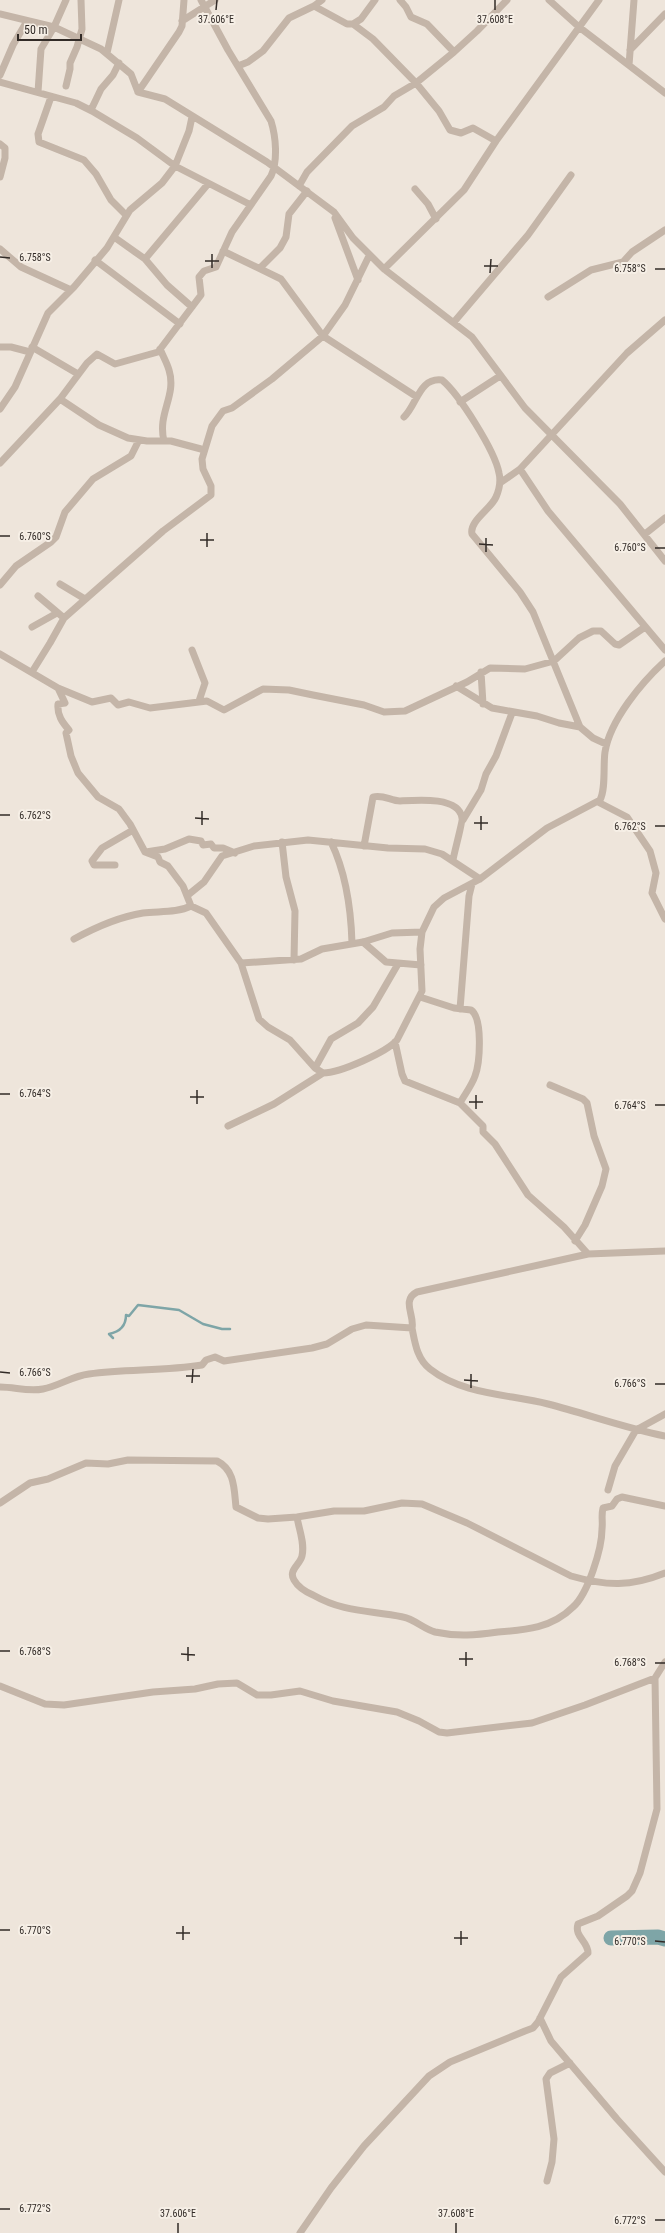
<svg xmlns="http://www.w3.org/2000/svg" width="665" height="2233" viewBox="0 0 665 2233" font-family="'Roboto Condensed',sans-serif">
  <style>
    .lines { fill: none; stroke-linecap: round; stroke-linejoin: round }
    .stream { stroke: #7ea5a7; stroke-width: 2.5 }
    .river { stroke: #7ea5a7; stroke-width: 15 }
    .minor { stroke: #c4b5a8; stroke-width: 7 }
    .ticks { fill: none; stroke: #322b27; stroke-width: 1.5 }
    .ticks-label { font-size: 10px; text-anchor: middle; fill: #322b27; stroke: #f6efe6; stroke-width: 4; stroke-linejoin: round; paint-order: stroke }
  </style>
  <rect width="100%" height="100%" fill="#eee5db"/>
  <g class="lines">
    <path class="stream" d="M113 1338 109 1334C119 1332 126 1326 126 1315L129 1316 138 1305 179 1310 203 1324 222 1329H230"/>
    <path class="river" d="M611 1938 658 1937 665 1939"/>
    <path class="minor" d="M400 0 406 7 411 17 427 24 454 52
      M549 0 579 27 665 93
      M314 6 347 24H353L361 19 375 0
      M0 14 54 27 101 49 131 74 138 92 165 99 267 162 334 212 353 238 384 269 472 337 525 408 620 504 665 561
      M182 21 215 0
      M353 24 373 39 416 83 439 111 450 130 461 133 473 128 496 141
      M630 50 665 14
      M107 53 119 0
      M629 65 634 0
      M238 66 248 62 263 51 289 18 314 6 322 0
      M0 75 13 45 27 21
      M0 82 76 103 92 111 137 138 175 166 251 205
      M66 86 70 69V63L77 47 82 29 81 0
      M38 92 41 49 54 27 66 0
      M138 92 179 32 182 26 184 0
      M51 97 38 134 39 142 84 160 96 174 111 200 126 215
      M91 110 101 89 113 75 119 63
      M0 144 5 148V158L0 177
      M299 186 307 172 352 126 384 107 394 96 416 83 454 52 477 31 507 0
      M415 189 428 204 436 219
      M335 218 358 280
      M114 237 145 259 167 285 192 307
      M0 249 21 267 71 290
      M223 251 281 279 323 336 417 397
      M145 259 208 184
      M95 260 180 324
      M260 268 280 248 286 237 289 214 307 191
      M384 269 464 190 496 141 599 0
      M548 297 591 270 623 262 632 252 665 230
      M454 322 528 235 571 175
      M0 347H11L30 352
      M32 347 78 374
      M160 349C163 356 167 363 169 370 177 396 157 413 164 441
      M60 399 99 425 128 438 147 441H171L201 449
      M460 402 500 376
      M0 409 15 387 48 313 74 287 107 248 130 210 162 183 175 166 189 131 192 117
      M404 417C417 405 419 377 442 380 459 394 495 451 499 473 501 481 499 490 496 497 491 509 469 521 472 534L520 592 533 612 580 727 593 738 606 744
      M0 463 60 399 87 363 97 354 115 364 158 352 201 295 199 277 204 271 216 267 232 232 271 176C278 161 276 137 271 121L228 50 201 0
      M520 469 548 511 665 650
      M500 483 520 469 627 353 665 320
      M645 534 665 518
      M60 584 85 599
      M0 585 16 566 51 542 56 537 65 512 93 479 131 456 139 440
      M38 596 64 618
      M32 627 57 613
      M192 650 205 683 199 701
      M0 654 58 688 65 703 58 704C57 715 62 722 69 730L66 733 71 756 78 773 98 797 119 809 130 824 145 852 158 857 160 862 168 866 183 886 191 906 206 913 241 963 259 1019 268 1027 290 1040 315 1068 323 1073C340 1073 387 1052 397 1040L422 991 420 949 422 932 434 907 444 898 480 879 547 828 600 800C606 789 603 765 605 752 610 720 642 682 665 661
      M32 672 50 643 64 618 163 531 211 495V486L203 469 202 459 212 426 223 411 232 408 272 379 323 336 345 305 369 256
      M481 672 483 704
      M456 686 492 708 537 716 559 723 580 727
      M58 688 92 702 111 698 118 705 129 702 150 708 207 701 224 710 263 689 289 690 313 695 364 705 384 712 405 711 467 682 490 668 525 669 554 661 579 638 593 631H601L615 644 619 645 645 627
      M598 802 627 817 650 851 656 873 652 893 665 919
      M463 820 481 790 486 774 496 756 512 713
      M282 842 286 877 295 911 294 960
      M331 842C346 873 351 909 352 943
      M364 846 373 797C383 794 391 801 400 801 416 800 459 796 462 818 463 821 454 853 453 860
      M146 852 165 849 189 839 201 841 203 845 211 844 214 848H223L235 853
      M115 865H94L92 861 102 848 133 830
      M188 895 204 882 222 856 254 846 308 840 388 848 425 849 442 854 480 879
      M74 939C96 927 118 917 143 913 159 911 177 913 191 906
      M363 942 386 962 421 965
      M241 963 301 959 322 949 363 942 392 933 422 932
      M420 997 454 1008 471 1010C483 1018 480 1063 475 1076 472 1085 465 1094 460 1103
      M460 1009 469 896 472 884
      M395 1042 402 1074 405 1081 460 1103 483 1126V1132L495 1144 528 1195 564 1227 588 1254 665 1251
      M315 1068 331 1039 358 1023 373 1007 398 964
      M550 1085 583 1099 587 1103 594 1136 606 1169 602 1186 585 1225 575 1241
      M228 1126 274 1104 323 1073
      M412 1328C415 1343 417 1359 430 1369 463 1395 509 1394 548 1404 587 1414 625 1428 665 1436
      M0 1387C15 1387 28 1392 43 1389 59 1386 72 1376 89 1374 127 1369 165 1371 202 1365L206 1360 215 1357 224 1361 312 1348 327 1344 352 1329 366 1325 412 1328C415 1316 401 1300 417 1292L588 1254
      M608 1490 615 1466 636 1430 665 1414
      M0 1503 30 1483 48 1479 86 1463 108 1464 128 1460 217 1461C235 1470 234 1489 236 1507L258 1518 268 1519 297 1517 334 1511H364L402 1503 422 1504 467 1523 571 1576C606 1586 631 1587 665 1573
      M297 1517C299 1530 305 1543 302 1556 300 1565 288 1570 294 1580 298 1587 306 1592 313 1595 345 1613 369 1610 403 1617 414 1619 424 1629 435 1632 458 1637 476 1635 498 1632 526 1630 552 1628 573 1607 588 1594 602 1548 602 1529 603 1521 601 1516 603 1508L612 1506 617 1499 622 1497 665 1506
      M0 1686 45 1704 64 1705 153 1692 195 1689 218 1684 237 1683 257 1695H271L300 1691 333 1701 397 1712 419 1721 439 1732 447 1733 532 1723 585 1705 655 1678
      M540 2018 551 2041 617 2119 665 2172
      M547 2181 552 2162 554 2139 546 2079 550 2073 570 2063
      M300 2233 331 2188 364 2146 429 2076 450 2062 525 2031 533 2028 538 2022 561 1977 588 1953C588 1941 574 1937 578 1924L598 1916 627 1896 632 1891 640 1873 657 1809 655 1678 665 1662"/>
  </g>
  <path class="ticks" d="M216 10 217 0M495 10V0M0 257 10 258M205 261H219M484 266H498M212 268V254M655 269H665M490 273 491 259M0 536H10M200 540H214M479 544 493 545M207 547V533M655 548H665M486 552V538M0 815H10M195 818 209 819M474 823H488M202 825V811M655 826H665M481 830V816M0 1094H10M190 1097H204M469 1102H483M197 1104V1090M655 1105H665M476 1109V1095M0 1372 10 1373M186 1376H200M464 1380 478 1381M192 1383 193 1369M655 1384H665M471 1388V1374M0 1651H10M181 1654 195 1655M459 1659H473M188 1661V1647M655 1663H665M466 1666V1652M0 1930H10M176 1933H190M454 1938H468M183 1940V1926M655 1941 665 1942M461 1945V1931M0 2209H10M655 2220H665M178 2233V2223M456 2233V2223"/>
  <g class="ticks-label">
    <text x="216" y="23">37.606°E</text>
    <text x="495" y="23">37.608°E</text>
    <text x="35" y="261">6.758°S</text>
    <text x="630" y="272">6.758°S</text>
    <text x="35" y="540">6.760°S</text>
    <text x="630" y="551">6.760°S</text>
    <text x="35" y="819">6.762°S</text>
    <text x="630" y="830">6.762°S</text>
    <text x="35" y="1097">6.764°S</text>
    <text x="630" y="1109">6.764°S</text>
    <text x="35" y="1376">6.766°S</text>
    <text x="630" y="1387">6.766°S</text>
    <text x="35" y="1655">6.768°S</text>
    <text x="630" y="1666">6.768°S</text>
    <text x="35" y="1934">6.770°S</text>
    <text x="630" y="1945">6.770°S</text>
    <text x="35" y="2212">6.772°S</text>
    <text x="178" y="2217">37.606°E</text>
    <text x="456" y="2217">37.608°E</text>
    <text x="630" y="2224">6.772°S</text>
  </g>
  <path d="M18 34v6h63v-6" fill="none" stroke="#322b27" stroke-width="2"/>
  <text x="24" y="34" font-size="12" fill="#322b27" stroke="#f6efe6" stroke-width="3" paint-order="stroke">50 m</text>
</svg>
